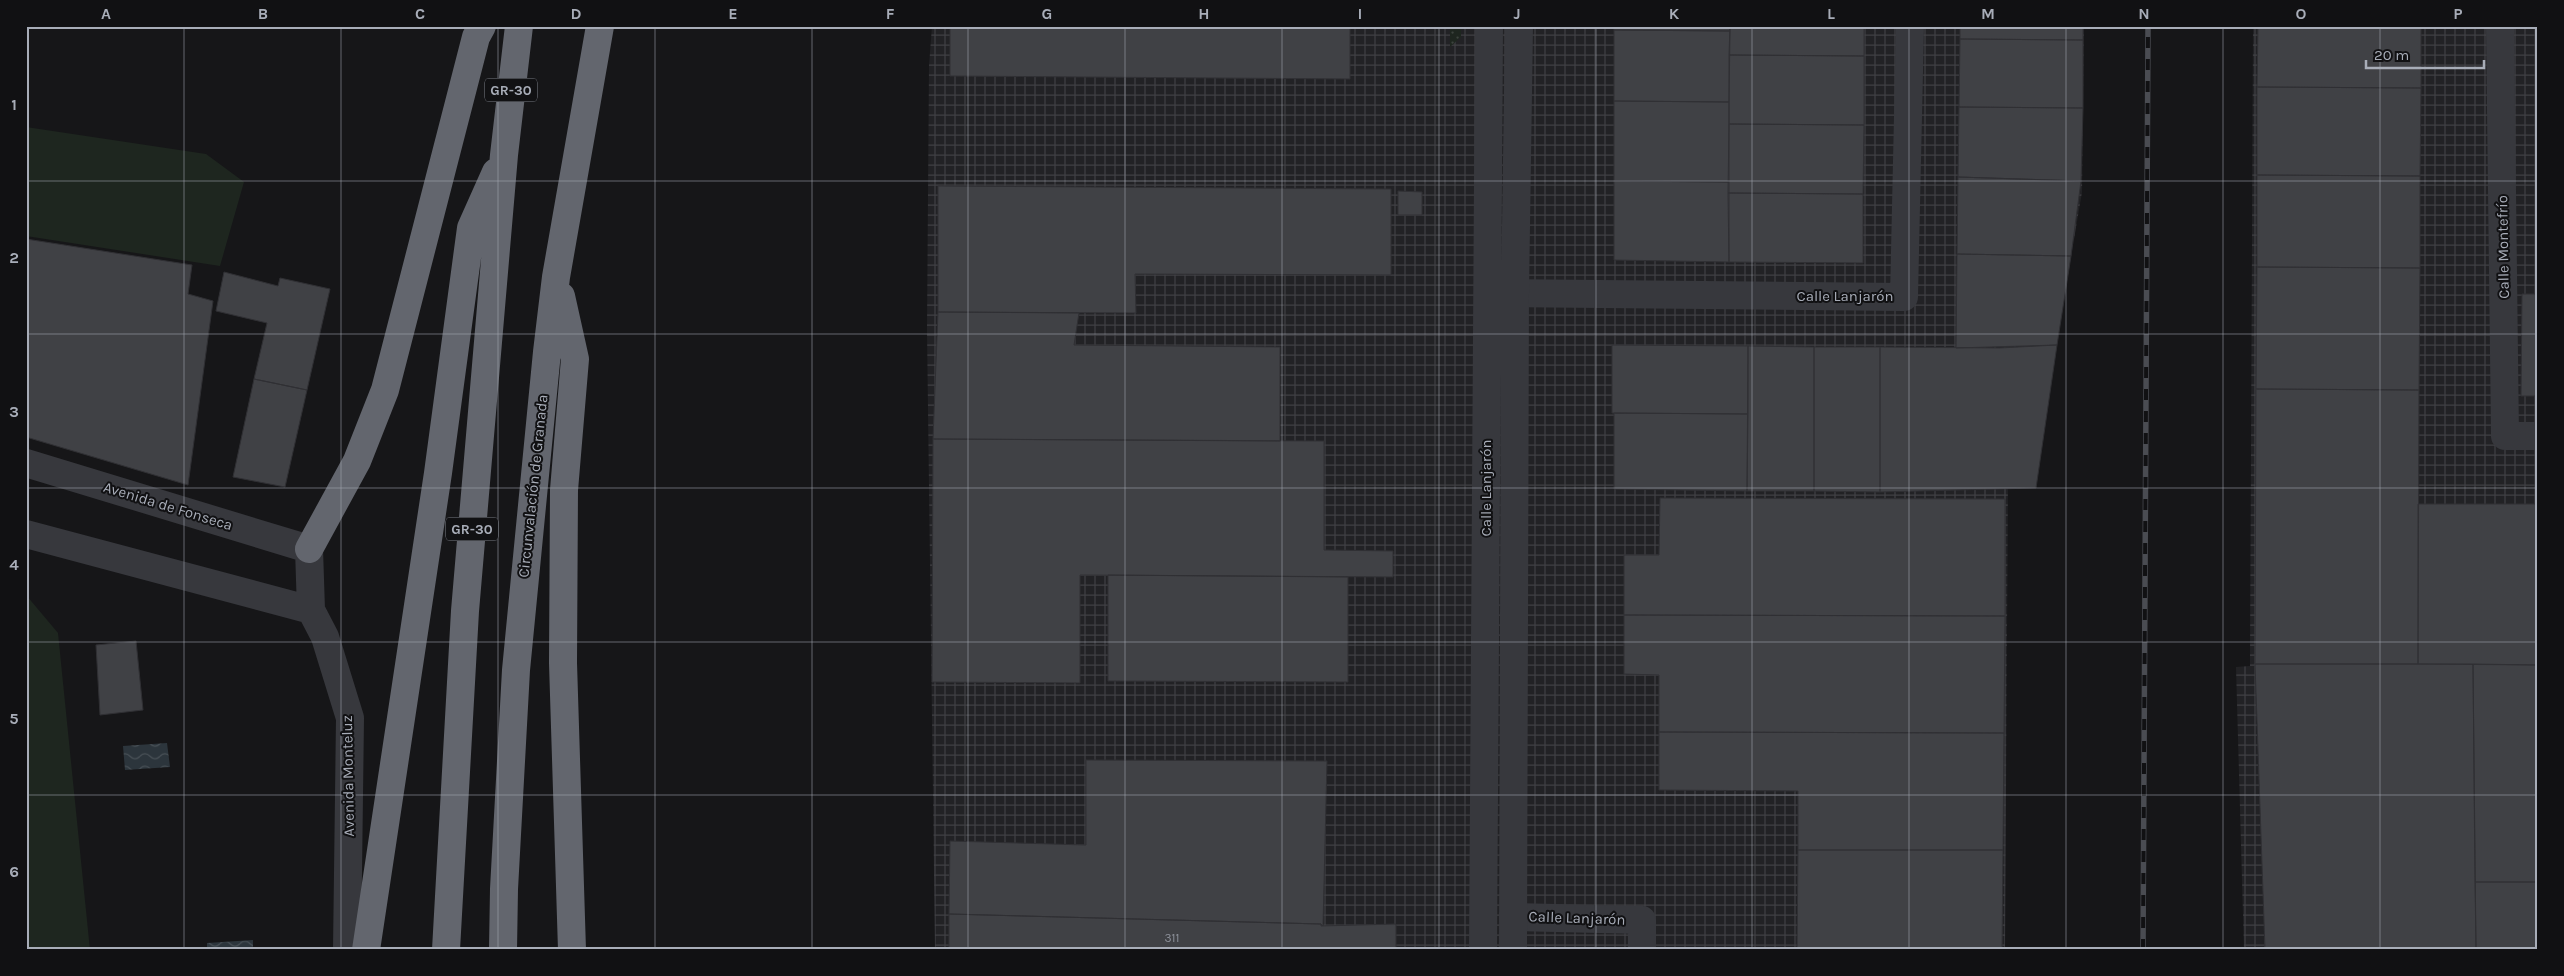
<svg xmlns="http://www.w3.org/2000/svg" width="2564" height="976" viewBox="0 0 2564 976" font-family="Karla,sans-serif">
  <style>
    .industrial { fill: url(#industrial-grid) }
    .grass { fill: #1e261f }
    .garden { fill: url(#garden-dots) }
    .water { fill: url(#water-waves) }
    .building { fill: #404145; stroke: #303034 }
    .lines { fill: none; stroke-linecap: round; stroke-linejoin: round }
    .minor { stroke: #37383d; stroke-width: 28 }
    .tertiary { stroke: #37383d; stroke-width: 28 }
    .motorway { stroke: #63666e; stroke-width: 28 }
    .rail-casing { stroke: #4a4c52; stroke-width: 5.5 }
    .rail { stroke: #111113; stroke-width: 4; stroke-dasharray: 11; stroke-linecap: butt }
    .grid { fill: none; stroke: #a8adb8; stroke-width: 1; stroke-opacity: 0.55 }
    .labels { text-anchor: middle; stroke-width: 4; stroke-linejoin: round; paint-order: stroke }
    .number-label { font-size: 12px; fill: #8e929b }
    .shield { fill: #111113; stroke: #7b7e86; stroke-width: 1 }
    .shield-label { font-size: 14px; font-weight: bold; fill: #a8adb8 }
    .street-label { font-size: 15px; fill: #a8adb8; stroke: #111113 }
    .neatline { fill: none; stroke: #a8adb8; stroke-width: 2 }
    .grid-label { font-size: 16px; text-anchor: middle; font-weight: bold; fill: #a8adb8 }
  </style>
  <defs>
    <pattern id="industrial-grid" width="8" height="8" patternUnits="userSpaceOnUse" patternTransform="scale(1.25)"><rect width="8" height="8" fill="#222225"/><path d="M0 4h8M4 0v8" fill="none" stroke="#3f3f43"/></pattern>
    <pattern id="garden-dots" width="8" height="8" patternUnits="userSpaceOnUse" patternTransform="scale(1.25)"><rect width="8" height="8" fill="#1e261f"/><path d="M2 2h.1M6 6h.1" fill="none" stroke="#3c433d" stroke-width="1.8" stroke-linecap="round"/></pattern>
    <pattern id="water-waves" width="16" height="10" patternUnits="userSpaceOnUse" patternTransform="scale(1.25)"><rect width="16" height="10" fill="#2c353c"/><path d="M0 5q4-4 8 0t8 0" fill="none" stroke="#485056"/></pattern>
  </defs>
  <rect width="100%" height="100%" fill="#161618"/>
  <path class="industrial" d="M932 26H2084L2082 192 2034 474H2008L2005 950H935L927 330 929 66Z
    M2253 26H2538V950H2244L2236 667 2250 666Z"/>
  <path class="grass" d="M26 127 206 154 244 182 220 266 26 236Z
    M26 595 58 633 90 950H26Z"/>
  <path class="garden" d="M1450 26H1461V37L1450 47Z"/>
  <path class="water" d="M167 743 170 767 125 770 123 746Z
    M253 940V950H207V943Z"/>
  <path class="building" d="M950 26H1350V79L950 76Z
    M1614 26H1730V31L1614 30Z
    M1730 26H1864V56L1729 55Z
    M1960 26H2083V40L1960 39Z
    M2258 26H2421V88L2257 87Z
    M1614 30 1730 31 1729 102 1614 101Z
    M1960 39 2083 40V108L1959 107Z
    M1729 55 1864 56V125L1729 124Z
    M2257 87 2421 88 2420 176 2257 175Z
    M1614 101 1729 102V182L1614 181Z
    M1959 107 2083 108 2081 181 1958 177Z
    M1729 124 1864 125 1863 194 1728 193Z
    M2257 175 2420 176V268L2257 267Z
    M1958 177 2081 181 2071 256 1957 254Z
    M1614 181 1729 182V262L1614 260Z
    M938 186 1391 189V275L1135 274 1136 313 938 312Z
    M1398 191 1422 192V215H1398Z
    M1728 193 1863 194V263L1729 262Z
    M26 239 192 265 188 294 213 301 188 485 26 437Z
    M1957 254 2071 256 2057 345 1956 348Z
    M2257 267 2420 268 2419 390 2256 389Z
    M224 272 278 286 280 278 330 289 307 390 254 379 267 323 216 311Z
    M2522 294H2538V396H2521Z
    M938 312 1079 313 1074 345 1280 347V441L933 439Z
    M1612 345 1748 346V414L1612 413Z
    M2057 345 2036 488 1880 492V347L1999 348Z
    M1748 346 1814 347V491H1747Z
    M1814 347H1880V492L1814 491Z
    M254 379 307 390 285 487 233 477Z
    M2256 389 2419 390 2418 664H2255Z
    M1614 413 1748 414 1747 491 1614 489Z
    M933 439 1324 441V550L1393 551V577L1080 575V683L932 682Z
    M1660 498 2005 499V616L1624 615V555H1659Z
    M2418 504H2538V665L2418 664Z
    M1108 575 1348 577V682L1108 681Z
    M1624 615 2005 616 2004 733 1659 732V675L1624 674Z
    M136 641 143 710 100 715 96 645Z
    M2255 664H2473L2476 950H2265Z
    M2473 664 2538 665V882H2475Z
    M1659 732 2004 733 2003 850H1798V791L1659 790Z
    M1086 760 1327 761 1323 926 1321 924 949 914 950 841 1086 845Z
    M1798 850H2003L2002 950H1797Z
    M2475 882H2538V948H2476Z
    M949 914 1321 924V926L1396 924V950H949Z
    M2476 948H2538V950H2476Z"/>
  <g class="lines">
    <path class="minor" d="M2500 26 2505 436H2538
      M1491 293 1904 297 1910 26
      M1513 917 1642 920V950"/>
    <path class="tertiary" d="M26 463 309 549 311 610 325 637 350 718 347 950
      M26 534 311 610
      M1483 950 1489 26
      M1513 950 1515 294 1519 26"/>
    <path class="motorway" d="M561 296 575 359 564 490 563 663 572 950
      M309 549 357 461 385 390 476 37 482 26
      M366 950 438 473 471 228 496 172
      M446 950 465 611 504 155 519 26
      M503 950 504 889 516 670 547 352 556 277 600 26"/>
    <g class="rail-casing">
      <path id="rail" d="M2143 950 2148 26"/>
    </g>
    <use href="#rail" class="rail"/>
  </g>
  <path class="grid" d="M184 26V950M341 26V950M498 26V950M655 26V950M812 26V950M968 26V950M1125 26V950M1282 26V950M1439 26V950M1596 26V950M1752 26V950M1909 26V950M2066 26V950M2223 26V950M2380 26V950M26 181H2538M26 334H2538M26 488H2538M26 642H2538M26 795H2538"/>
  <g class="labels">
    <g class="number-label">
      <text x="1172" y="942">311</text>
    </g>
    <g class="shield">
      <rect x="485" y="78.5" width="52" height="23" rx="4"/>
      <rect x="446" y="517.5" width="52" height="23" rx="4"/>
    </g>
    <g class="shield-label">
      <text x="511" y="95">GR-30</text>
      <text x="472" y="534">GR-30</text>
    </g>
    <g class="street-label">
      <text transform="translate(2503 247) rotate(-91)" y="5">Calle Montefrío</text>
      <text x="1845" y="301">Calle Lanjarón</text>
      <text transform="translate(533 486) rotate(-84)" y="5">Circunvalación de Granada</text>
      <text transform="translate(1486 488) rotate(-90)" y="5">Calle Lanjarón</text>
      <text transform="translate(168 506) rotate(17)" y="5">Avenida de Fonseca</text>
      <text transform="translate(348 776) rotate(-91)" y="5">Avenida Monteluz</text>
      <text transform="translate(1577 918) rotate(2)" y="5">Calle Lanjarón</text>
    </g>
  </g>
  <rect width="2564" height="976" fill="none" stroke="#111113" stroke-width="55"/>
  <path d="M2366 60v8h118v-8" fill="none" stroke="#a8adb8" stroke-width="2.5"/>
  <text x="2374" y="60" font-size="15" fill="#a8adb8" stroke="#111113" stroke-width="4" paint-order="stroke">20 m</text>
  <rect x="28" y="28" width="2508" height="920" class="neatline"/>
  <g class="grid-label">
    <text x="106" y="19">A</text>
    <text x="263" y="19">B</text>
    <text x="420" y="19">C</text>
    <text x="576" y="19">D</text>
    <text x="733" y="19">E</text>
    <text x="890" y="19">F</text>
    <text x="1047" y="19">G</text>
    <text x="1204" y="19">H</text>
    <text x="1360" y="19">I</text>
    <text x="1517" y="19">J</text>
    <text x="1674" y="19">K</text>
    <text x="1831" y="19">L</text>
    <text x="1988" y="19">M</text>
    <text x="2144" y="19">N</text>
    <text x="2301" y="19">O</text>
    <text x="2458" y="19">P</text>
    <text x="14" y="110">1</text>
    <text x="14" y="263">2</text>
    <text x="14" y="417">3</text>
    <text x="14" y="570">4</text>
    <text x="14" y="724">5</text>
    <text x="14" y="877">6</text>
  </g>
</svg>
